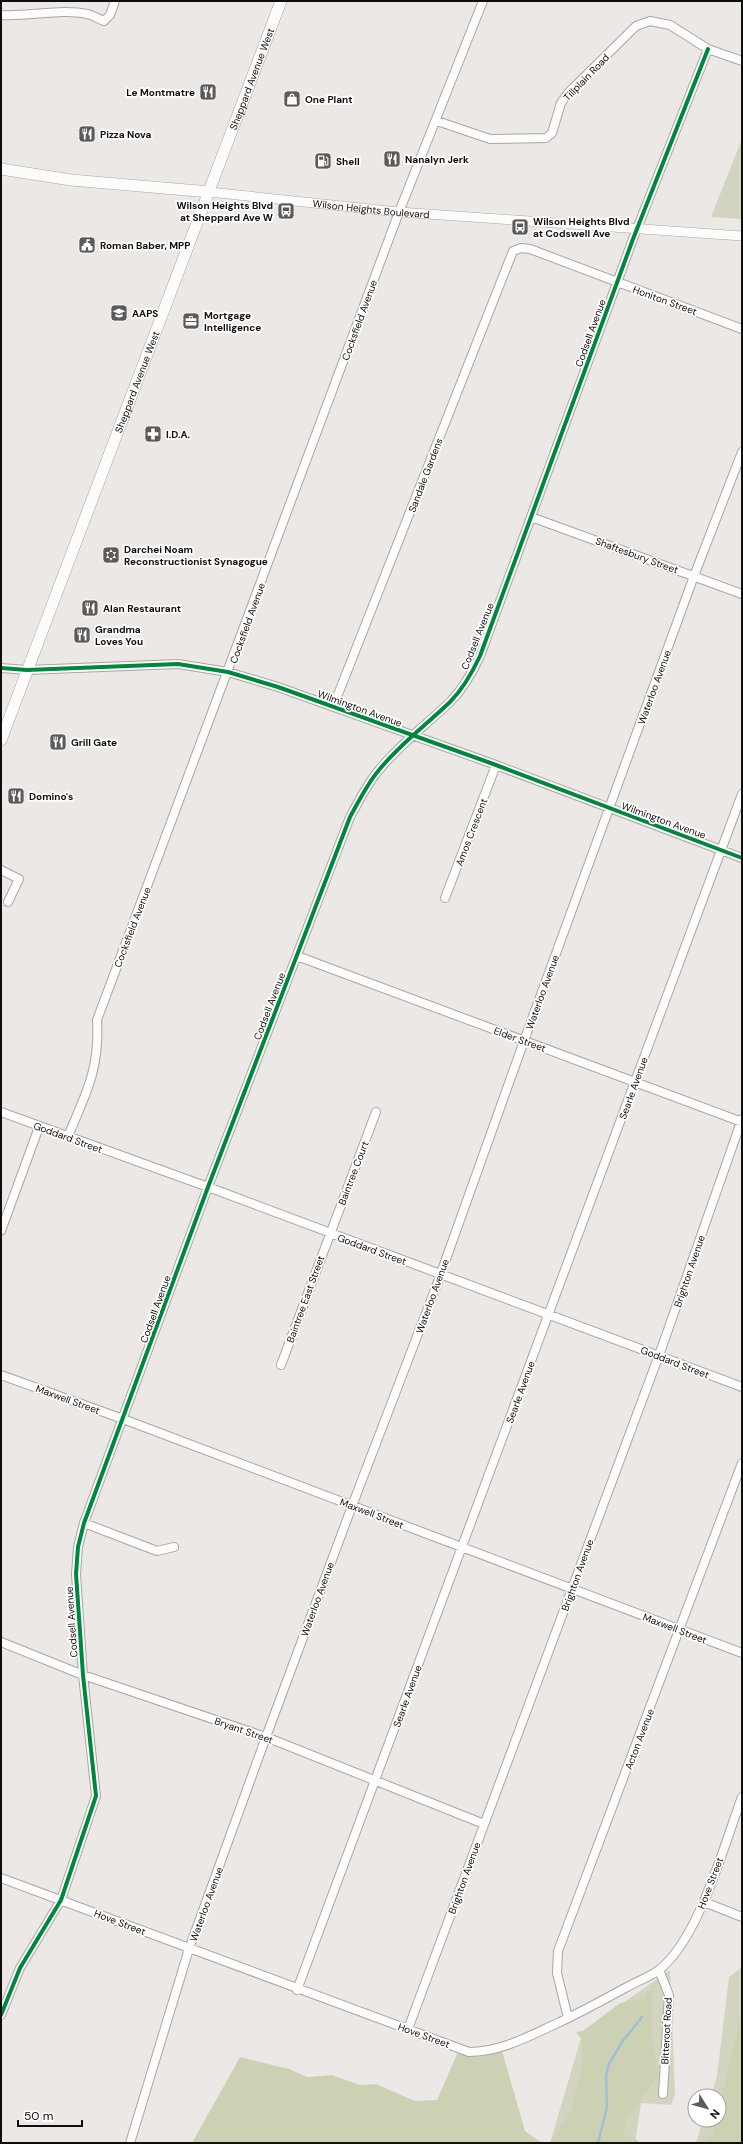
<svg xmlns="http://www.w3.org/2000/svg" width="743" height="2144" viewBox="0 0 743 2144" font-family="'DM Sans',sans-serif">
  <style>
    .green { fill: #d2d4c0 }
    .forest { fill: #cdd1b4 }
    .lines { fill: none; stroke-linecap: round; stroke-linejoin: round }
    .stream { stroke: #a0bfd4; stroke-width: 2.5 }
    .minor-casing { stroke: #a9a6a5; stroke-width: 10 }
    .tertiary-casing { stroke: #a9a6a5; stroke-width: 10 }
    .secondary-casing { stroke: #a9a6a5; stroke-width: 12 }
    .minor { stroke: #fcfcfb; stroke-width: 8 }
    .tertiary { stroke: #fcfcfb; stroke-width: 9 }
    .secondary { stroke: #fcfcfb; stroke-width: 11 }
    .cycleway-casing { stroke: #fff; stroke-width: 6 }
    .cycleway { stroke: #00873e; stroke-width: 4 }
    .labels { text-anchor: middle; stroke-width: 3.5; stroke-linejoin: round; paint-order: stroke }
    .street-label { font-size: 10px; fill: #100e0c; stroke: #fff }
    .poi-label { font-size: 10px; font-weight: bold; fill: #100e0c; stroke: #fff; text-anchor: start }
  </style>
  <rect width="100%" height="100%" fill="#ece8e6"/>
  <path class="green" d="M742 139V219L711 217Z
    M742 1967V2143H696L703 2120H719V2096H711L717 2076 729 1977Z
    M670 1970 675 2094 671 2105 641 2103 635 2143H550L583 2031Z"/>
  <path class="forest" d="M652 1991V2037L658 2076 627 2118 623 2136 628 2135 642 2143H549L570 2113 582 2066V2040L576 2032 583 2031 620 2003 646 1998 647 1992Z
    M742 2010V2143H698L713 2133 716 2120H719V2109Z
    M502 2051 525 2131 542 2143H192L240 2057 289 2069 307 2077 332 2075 360 2085 376 2084 415 2101 437 2100 458 2052 478 2057Z"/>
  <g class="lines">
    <path class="stream" d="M598 2143 607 2107 606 2075 609 2064 622 2042 642 2017"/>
    <g class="minor-casing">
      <path id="minor" d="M1 15C29 17 62 8 87 14 93 15 98 19 104 21L110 15 115 1
        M437 121 490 139 546 138 552 133 561 103 568 93 636 26 650 21 670 25 708 49 742 61
        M531 517 742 594
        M1 668 27 670 178 664 228 672 278 687 496 765 742 858
        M333 707 513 251 521 248 530 249 742 329
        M1 870 19 879 8 902
        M445 898 496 765
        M297 956 742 1122
        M1 1112 208 1187 742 1387
        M68 1136C86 1094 100 1068 97 1020L399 212 483 1
        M1 1231 39 1127
        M281 1365 376 1112
        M1 1375 123 1419 742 1653
        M84 1523 157 1551 174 1547
        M1 1642 83 1675 266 1737 484 1824
        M1 1878 469 2052C502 2052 531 2035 560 2022 583 2011 605 1999 627 1987 637 1981 650 1977 659 1970 699 1939 724 1845 742 1797
        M704 1902 742 1917
        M659 1970 669 1995 663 2094
        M297 1990 742 794
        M1 2015 20 1968 61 1900 96 1796 83 1675 76 1574 78 1547 84 1523 208 1187 350 817C359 801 367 784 379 770 400 744 426 725 450 702 463 689 472 673 480 656L633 239 708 49
        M568 2018 557 1973 558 1951 742 1463
        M408 2029 662 1347 742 1119
        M130 2143 189 1949 266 1737 352 1506 436 1287 524 1041 694 576 742 452"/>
    </g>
    <g class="tertiary-casing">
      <g id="tertiary">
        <path id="s1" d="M210 192 399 212 742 236"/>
      </g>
    </g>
    <g class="secondary-casing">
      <g id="secondary">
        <path d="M1 169 71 180 210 192"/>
        <path id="s2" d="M1 740 281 1"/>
      </g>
    </g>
    <use href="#minor" class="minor"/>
    <use href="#tertiary" class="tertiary"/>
    <use href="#secondary" class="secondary"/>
    <g class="cycleway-casing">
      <path id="cycleway" d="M1 668 27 670 178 664 228 672 278 687 496 765 742 858
        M1 2015 20 1968 61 1900 96 1796 83 1675 76 1574 78 1547 84 1523 208 1187 350 817C359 801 367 784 379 770 400 744 426 725 450 702 463 689 472 673 480 656L633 239 708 49"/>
    </g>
    <use href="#cycleway" class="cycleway"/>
  </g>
  <defs>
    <g id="restaurant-square" transform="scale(0.9)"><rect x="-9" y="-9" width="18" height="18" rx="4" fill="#5d5a58" stroke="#fff"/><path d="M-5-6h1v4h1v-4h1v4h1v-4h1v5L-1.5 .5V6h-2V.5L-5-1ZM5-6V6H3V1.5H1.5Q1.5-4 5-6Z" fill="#fff"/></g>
    <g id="shop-square" transform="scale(0.9)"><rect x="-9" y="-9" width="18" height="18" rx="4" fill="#5d5a58" stroke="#fff"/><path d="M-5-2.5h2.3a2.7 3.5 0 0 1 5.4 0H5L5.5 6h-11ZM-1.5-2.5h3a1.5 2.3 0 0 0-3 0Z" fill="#fff"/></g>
    <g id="fuel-square" transform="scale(0.9)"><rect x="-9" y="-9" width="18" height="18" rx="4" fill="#5d5a58" stroke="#fff"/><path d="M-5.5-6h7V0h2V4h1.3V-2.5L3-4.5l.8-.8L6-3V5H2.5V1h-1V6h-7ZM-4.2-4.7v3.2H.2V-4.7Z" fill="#fff"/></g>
    <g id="bus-square" transform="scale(0.9)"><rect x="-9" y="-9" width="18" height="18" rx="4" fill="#5d5a58" stroke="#fff"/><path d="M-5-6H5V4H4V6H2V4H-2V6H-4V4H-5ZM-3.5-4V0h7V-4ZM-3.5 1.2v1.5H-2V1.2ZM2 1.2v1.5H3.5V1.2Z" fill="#fff"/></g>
    <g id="civic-square" transform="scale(0.9)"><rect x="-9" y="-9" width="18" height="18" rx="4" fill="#5d5a58" stroke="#fff"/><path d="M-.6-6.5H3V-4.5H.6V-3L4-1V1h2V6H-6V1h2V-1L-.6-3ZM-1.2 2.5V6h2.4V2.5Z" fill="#fff"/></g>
    <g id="university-square" transform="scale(0.9)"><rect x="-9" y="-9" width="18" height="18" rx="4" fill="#5d5a58" stroke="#fff"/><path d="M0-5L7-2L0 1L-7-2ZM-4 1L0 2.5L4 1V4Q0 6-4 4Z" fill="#fff"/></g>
    <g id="office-square" transform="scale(0.9)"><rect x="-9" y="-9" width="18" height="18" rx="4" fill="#5d5a58" stroke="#fff"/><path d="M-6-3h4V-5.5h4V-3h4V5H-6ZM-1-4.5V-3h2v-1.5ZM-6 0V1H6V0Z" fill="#fff"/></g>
    <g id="pharmacy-square" transform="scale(0.9)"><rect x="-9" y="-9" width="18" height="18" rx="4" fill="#5d5a58" stroke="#fff"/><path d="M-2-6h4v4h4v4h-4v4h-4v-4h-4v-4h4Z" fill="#fff"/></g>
    <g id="synagogue-square" transform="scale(0.9)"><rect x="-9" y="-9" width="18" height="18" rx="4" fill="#5d5a58" stroke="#fff"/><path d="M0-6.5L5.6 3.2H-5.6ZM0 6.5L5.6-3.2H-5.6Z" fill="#fff"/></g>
  </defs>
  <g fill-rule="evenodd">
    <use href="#restaurant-square" x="208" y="92"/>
    <use href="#shop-square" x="292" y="99"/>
    <use href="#restaurant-square" x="87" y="134"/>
    <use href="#restaurant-square" x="392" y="159"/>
    <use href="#fuel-square" x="323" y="161"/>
    <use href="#bus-square" x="286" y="211"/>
    <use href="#bus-square" x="520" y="227"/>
    <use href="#civic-square" x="87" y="245"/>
    <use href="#university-square" x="119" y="313"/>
    <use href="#office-square" x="191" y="321"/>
    <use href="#pharmacy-square" x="153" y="434"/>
    <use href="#synagogue-square" x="111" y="555"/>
    <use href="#restaurant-square" x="90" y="608"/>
    <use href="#restaurant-square" x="82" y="635"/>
    <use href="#restaurant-square" x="58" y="742"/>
    <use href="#restaurant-square" x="16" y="796"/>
  </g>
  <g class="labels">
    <g class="street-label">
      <text transform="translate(586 77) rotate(-46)" y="4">Tillplain Road</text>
      <text dy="4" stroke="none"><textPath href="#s2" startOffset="707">Sheppard Avenue West</textPath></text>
      <text dy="4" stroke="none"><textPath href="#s1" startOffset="162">Wilson Heights Boulevard</textPath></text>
      <text transform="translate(665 300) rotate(20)" y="4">Honiton Street</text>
      <text transform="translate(359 320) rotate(-70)" y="4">Cocksfield Avenue</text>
      <text transform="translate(590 333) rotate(-70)" y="4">Codsell Avenue</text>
      <text dy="4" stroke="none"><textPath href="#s2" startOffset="383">Sheppard Avenue West</textPath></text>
      <text transform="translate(425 475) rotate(-69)" y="4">Sandale Gardens</text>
      <text transform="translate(637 555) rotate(20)" y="4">Shaftesbury Street</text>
      <text transform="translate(247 623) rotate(-70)" y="4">Cocksfield Avenue</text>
      <text transform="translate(477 636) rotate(-68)" y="4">Codsell Avenue</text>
      <text transform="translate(654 687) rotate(-70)" y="4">Waterloo Avenue</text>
      <text transform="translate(360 708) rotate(20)" y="4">Wilmington Avenue</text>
      <text transform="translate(664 820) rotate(20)" y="4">Wilmington Avenue</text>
      <text transform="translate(471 832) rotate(-69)" y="4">Amos Crescent</text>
      <text transform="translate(132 927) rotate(-69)" y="4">Cocksfield Avenue</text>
      <text transform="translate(542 992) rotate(-70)" y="4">Waterloo Avenue</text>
      <text transform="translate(269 1006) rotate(-69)" y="4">Codsell Avenue</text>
      <text transform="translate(520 1039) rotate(20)" y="4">Elder Street</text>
      <text transform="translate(633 1088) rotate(-70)" y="4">Searle Avenue</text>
      <text transform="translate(68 1137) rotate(20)" y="4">Goddard Street</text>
      <text transform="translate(353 1173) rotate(-69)" y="4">Baintree Court</text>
      <text transform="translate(372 1249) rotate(20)" y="4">Goddard Street</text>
      <text transform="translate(689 1271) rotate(-71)" y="4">Brighton Avenue</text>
      <text transform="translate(432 1296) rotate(-70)" y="4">Waterloo Avenue</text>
      <text transform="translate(305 1299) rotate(-70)" y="4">Baintree East Street</text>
      <text transform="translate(155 1309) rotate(-70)" y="4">Codsell Avenue</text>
      <text transform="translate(675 1362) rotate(21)" y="4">Goddard Street</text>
      <text transform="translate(520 1392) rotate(-70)" y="4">Searle Avenue</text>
      <text transform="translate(68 1399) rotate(20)" y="4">Maxwell Street</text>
      <text transform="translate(372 1513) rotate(21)" y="4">Maxwell Street</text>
      <text transform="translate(577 1575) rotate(-70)" y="4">Brighton Avenue</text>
      <text transform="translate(317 1599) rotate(-70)" y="4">Waterloo Avenue</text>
      <text transform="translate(71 1622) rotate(-94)" y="4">Codsell Avenue</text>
      <text transform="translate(675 1628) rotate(21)" y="4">Maxwell Street</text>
      <text transform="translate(407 1696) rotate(-70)" y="4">Searle Avenue</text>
      <text transform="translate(244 1730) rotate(19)" y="4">Bryant Street</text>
      <text transform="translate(639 1739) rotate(-69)" y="4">Acton Avenue</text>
      <text transform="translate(464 1878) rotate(-70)" y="4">Brighton Avenue</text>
      <text transform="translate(710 1883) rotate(-69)" y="4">Hove Street</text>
      <text transform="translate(206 1904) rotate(-70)" y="4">Waterloo Avenue</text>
      <text transform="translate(120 1922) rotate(21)" y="4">Hove Street</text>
      <text transform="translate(666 2031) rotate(-87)" y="4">Bitteroot Road</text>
      <text transform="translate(424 2035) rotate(20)" y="4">Hove Street</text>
    </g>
    <g class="poi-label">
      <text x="195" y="96" text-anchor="end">Le Montmatre</text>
      <text x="305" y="103">One Plant</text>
      <text x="100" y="138">Pizza Nova</text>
      <text x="405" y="163">Nanalyn Jerk</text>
      <text x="336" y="165">Shell</text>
      <text x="273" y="209" text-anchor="end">Wilson Heights Blvd<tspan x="273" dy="12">at Sheppard Ave W</tspan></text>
      <text x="533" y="225">Wilson Heights Blvd<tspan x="533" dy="12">at Codswell Ave</tspan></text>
      <text x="100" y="249">Roman Baber, MPP</text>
      <text x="132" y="317">AAPS</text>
      <text x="204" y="319">Mortgage<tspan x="204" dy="12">Intelligence</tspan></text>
      <text x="166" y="438">I.D.A.</text>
      <text x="124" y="553">Darchei Noam<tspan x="124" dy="12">Reconstructionist Synagogue</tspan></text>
      <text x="103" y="612">Alan Restaurant</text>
      <text x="95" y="633">Grandma<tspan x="95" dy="12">Loves You</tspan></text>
      <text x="71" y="746">Grill Gate</text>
      <text x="29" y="800">Domino's</text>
    </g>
  </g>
  <rect width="743" height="2144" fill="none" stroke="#100e0c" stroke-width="4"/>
  <g transform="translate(707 2108) rotate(127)"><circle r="19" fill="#ffffff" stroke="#9f9f9e"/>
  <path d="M0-3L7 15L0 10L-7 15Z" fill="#5d5a58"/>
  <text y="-6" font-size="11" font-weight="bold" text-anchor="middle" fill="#100e0c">N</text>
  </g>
  <path d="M18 2120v6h64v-6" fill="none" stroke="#100e0c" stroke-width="2"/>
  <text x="24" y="2120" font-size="12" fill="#100e0c" stroke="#ffffff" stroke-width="3" paint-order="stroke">50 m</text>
</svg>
